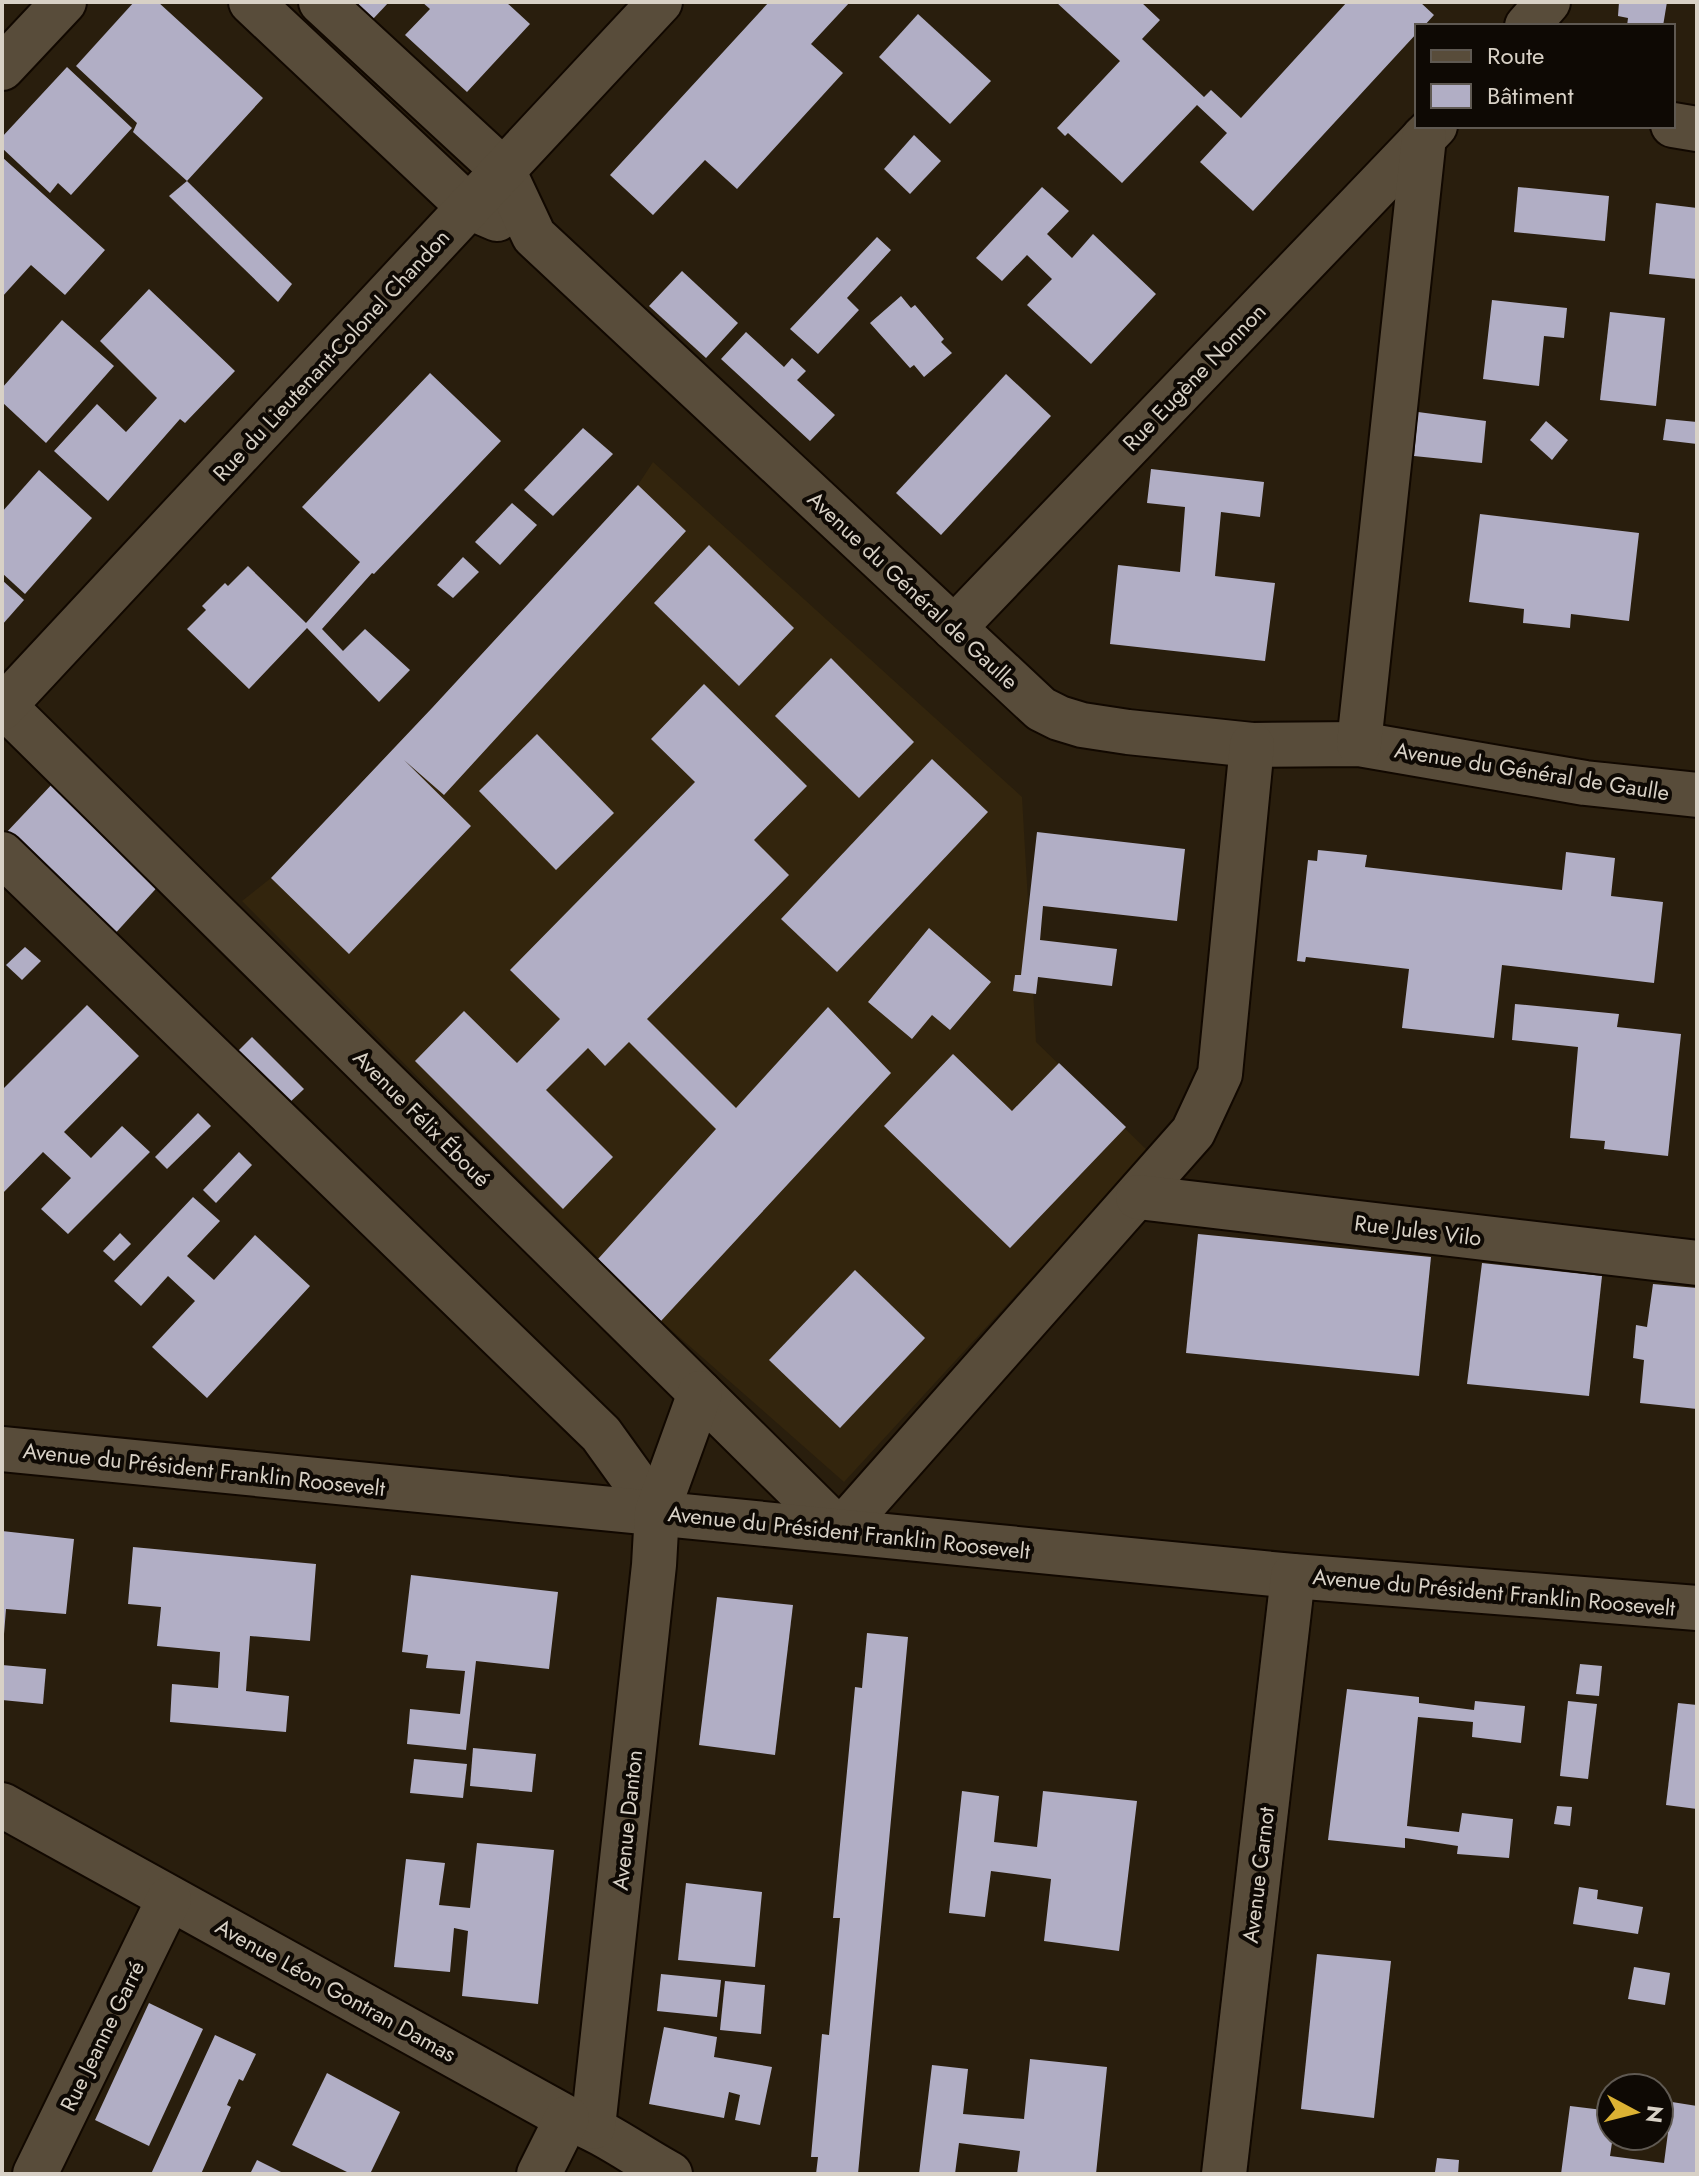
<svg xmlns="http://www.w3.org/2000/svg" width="1699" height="2176" font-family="Jost,sans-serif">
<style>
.built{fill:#33250d}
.building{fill:#b1aec5}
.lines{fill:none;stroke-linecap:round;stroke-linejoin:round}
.minor-casing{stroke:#110800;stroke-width:48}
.minor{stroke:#584c3a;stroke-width:44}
.labels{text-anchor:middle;stroke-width:8;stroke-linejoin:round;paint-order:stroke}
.street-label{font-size:22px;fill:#d8d1c6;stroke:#0e0904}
</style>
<rect width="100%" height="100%" fill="#291e0d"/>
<!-- built -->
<polygon class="built" points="653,462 1022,797 1036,1042 1148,1151 844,1482 661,1321 242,901 271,878 432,708 638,485"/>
<!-- building -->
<g class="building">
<polygon points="134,2 158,2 263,98 187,181 133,132 137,123 76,66"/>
<polygon points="355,2 389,2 373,19"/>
<polygon points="422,2 506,2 530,24 467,92 405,35 430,9"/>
<polygon points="769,2 850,2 811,44 843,73 737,189 705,160 653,215 610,175"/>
<polygon points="1056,2 1141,2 1160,20 1142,39 1204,97 1211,90 1241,118 1347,2 1420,2 1434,15 1424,26 1417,26 1417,33 1253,211 1200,162 1227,133 1197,105 1122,183 1068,133 1065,136 1057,128 1120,61"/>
<polygon points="1619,2 1667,2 1663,26 1627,26 1628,18 1618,16"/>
<polygon points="918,14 991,81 950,124 879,57"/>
<polygon points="67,67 132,128 71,195 58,183 50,193 2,148 2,137"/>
<polygon points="914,135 941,161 910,194 884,169"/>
<polygon points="2,157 105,250 65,295 31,265 2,297"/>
<polygon points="187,181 292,284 278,302 169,196"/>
<polygon points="1042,187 1069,211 1047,234 1072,258 1093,234 1156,294 1091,364 1027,305 1052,279 1027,255 1002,281 976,258"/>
<polygon points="1518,187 1609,196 1605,241 1514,232"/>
<polygon points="1656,203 1697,208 1697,279 1649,274"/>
<polygon points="877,237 891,250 847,298 859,310 818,354 790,329"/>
<polygon points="682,271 738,323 706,358 649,306"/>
<polygon points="149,289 235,371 185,423 180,419 108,501 54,451 97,404 126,432 157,398 100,341"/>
<polygon points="901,296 911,308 915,305 944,339 941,342 952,353 924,377 914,365 910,368 870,323"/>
<polygon points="1492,300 1567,308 1564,338 1544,336 1539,386 1483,379"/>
<polygon points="1610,312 1665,318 1656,406 1600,400"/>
<polygon points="62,320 114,366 46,443 2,402 2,388"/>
<polygon points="746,332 784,367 792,358 806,371 797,380 835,415 810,441 721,359"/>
<polygon points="430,373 501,441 374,574 372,573 322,629 343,651 365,629 410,670 379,702 307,628 249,689 187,629 206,610 202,606 225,583 228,586 248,566 306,623 360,562 302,507"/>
<polygon points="1006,374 1051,416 941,535 896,493"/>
<polygon points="1418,412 1486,421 1482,463 1414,456"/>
<polygon points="1666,419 1697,422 1697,444 1663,440"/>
<polygon points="1546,421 1568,440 1552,460 1530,440"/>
<polygon points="583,428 613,454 553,516 524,490"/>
<polygon points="1151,469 1264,482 1260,517 1221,512 1215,576 1275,583 1265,661 1110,644 1118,565 1180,572 1185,507 1147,503"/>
<polygon points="39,470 92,518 25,594 2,573 2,512"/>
<polygon points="638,485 686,531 444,795 404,760 471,826 349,954 271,878 432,708"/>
<polygon points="512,503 537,525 500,565 475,542"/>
<polygon points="1480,514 1639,533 1629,621 1571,614 1570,628 1523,623 1524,609 1469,602"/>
<polygon points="709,545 794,628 739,686 654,603"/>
<polygon points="463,557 479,572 453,598 437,585"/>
<polygon points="2,580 24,600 2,625"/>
<polygon points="831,658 914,742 859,798 775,716"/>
<polygon points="704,684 807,786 754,840 789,875 647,1019 736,1108 828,1007 891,1073 661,1321 598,1259 716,1129 629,1042 605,1066 588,1048 546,1090 613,1157 563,1209 415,1061 464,1011 517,1063 560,1019 510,970 695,782 651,739"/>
<polygon points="537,734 614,813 556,870 479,791"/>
<polygon points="932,759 988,812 837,972 781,919"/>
<polygon points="55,781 162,882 112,937 4,835"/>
<polygon points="1037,832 1185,849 1177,921 1043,906 1040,940 1117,949 1112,986 1038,977 1036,994 1013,991 1015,975 1021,975"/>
<polygon points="1318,850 1367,855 1365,867 1562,890 1566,852 1615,858 1611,896 1663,902 1654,983 1502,965 1494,1038 1402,1028 1409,969 1306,957 1305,962 1297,961 1308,860 1317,861"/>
<polygon points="929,928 991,982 950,1030 932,1015 912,1039 868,1002"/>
<polygon points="25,947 41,961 22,980 6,965"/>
<polygon points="1515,1004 1619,1014 1617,1027 1681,1034 1668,1156 1604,1149 1605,1141 1570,1138 1578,1047 1512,1040"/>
<polygon points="87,1005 139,1056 64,1132 91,1158 122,1126 150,1152 68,1234 41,1209 71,1178 43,1152 2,1194 2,1090"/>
<polygon points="252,1037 304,1089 288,1104 236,1053"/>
<polygon points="953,1054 1012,1111 1059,1063 1126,1127 1010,1248 884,1126"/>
<polygon points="198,1113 211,1126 167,1169 155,1157"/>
<polygon points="239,1152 252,1165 216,1203 203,1190"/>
<polygon points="193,1197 220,1221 187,1256 214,1280 255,1235 310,1286 207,1398 152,1347 195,1301 168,1276 141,1306 114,1281"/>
<polygon points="120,1233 131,1244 114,1261 103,1251"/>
<polygon points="1198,1234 1431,1257 1419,1376 1186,1353"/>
<polygon points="1482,1263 1602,1276 1589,1396 1467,1384"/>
<polygon points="855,1270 925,1338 840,1428 769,1360"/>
<polygon points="1653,1284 1697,1288 1697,1409 1640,1403 1644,1360 1633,1358 1636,1325 1647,1327"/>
<polygon points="2,1531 74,1539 66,1614 6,1609 4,1634 2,1634"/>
<polygon points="133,1547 316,1564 310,1641 250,1636 246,1691 289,1696 286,1732 170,1722 172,1684 218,1688 220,1652 157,1646 161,1607 128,1604"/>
<polygon points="411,1575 558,1592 549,1669 476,1661 466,1750 407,1744 410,1709 460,1714 465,1671 426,1668 428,1655 402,1652"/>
<polygon points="717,1597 793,1605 775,1755 699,1745"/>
<polygon points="867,1633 908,1637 858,2174 816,2174 818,2157 811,2157 822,2034 829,2035 840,1918 833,1918 855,1687 862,1688"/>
<polygon points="1580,1664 1602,1666 1599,1696 1576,1694"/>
<polygon points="2,1665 46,1669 43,1704 2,1700"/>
<polygon points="1347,1689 1419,1697 1419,1703 1474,1710 1475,1701 1525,1706 1521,1743 1472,1737 1473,1722 1418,1717 1407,1826 1459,1832 1462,1813 1513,1819 1509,1858 1457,1854 1458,1846 1405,1838 1405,1848 1328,1840"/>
<polygon points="1568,1701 1597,1704 1588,1779 1560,1776"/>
<polygon points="1678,1703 1697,1705 1697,1809 1666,1805"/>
<polygon points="473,1748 536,1754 532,1792 470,1786"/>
<polygon points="414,1759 467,1764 463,1798 410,1793"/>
<polygon points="962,1791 999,1796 994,1842 1037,1847 1043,1791 1137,1801 1119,1951 1044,1941 1051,1879 991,1871 985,1917 949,1913"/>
<polygon points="1557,1806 1572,1807 1570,1826 1554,1824"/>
<polygon points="477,1843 554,1850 538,2004 462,1996 468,1931 454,1928 450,1972 394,1967 406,1859 445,1863 439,1905 470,1908"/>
<polygon points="686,1883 762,1892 755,1967 678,1960"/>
<polygon points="1579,1887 1598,1890 1597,1899 1643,1907 1638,1934 1573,1924"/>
<polygon points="1317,1954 1391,1961 1374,2118 1301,2109"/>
<polygon points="1634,1967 1670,1973 1665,2005 1628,1999"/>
<polygon points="661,1974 721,1980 717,2017 657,2011"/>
<polygon points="725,1981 765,1985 761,2034 720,2030"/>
<polygon points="149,2003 203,2029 149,2146 95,2120"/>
<polygon points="664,2027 717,2037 714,2057 772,2067 760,2125 735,2120 740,2095 729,2092 724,2118 649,2104"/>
<polygon points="215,2035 256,2054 243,2081 239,2079 227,2105 231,2107 201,2174 151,2174"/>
<polygon points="1030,2059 1107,2067 1096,2174 1017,2174 1020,2151 959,2143 955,2174 919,2174 932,2065 968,2069 963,2114 1024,2119"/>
<polygon points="327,2073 400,2112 370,2174 351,2174 292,2145"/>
<polygon points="1672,2102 1697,2106 1697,2174 1561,2174 1570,2106 1611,2111 1611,2136 1613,2136 1610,2156 1664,2163"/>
<polygon points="1437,2158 1459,2160 1458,2174 1435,2172"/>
<polygon points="257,2160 285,2174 250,2174"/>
</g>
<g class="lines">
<defs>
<g id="minor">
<polyline points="251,2 469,207 497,219"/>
<polyline points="321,2 503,170 534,236 1041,709 1059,718 1082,725 1128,732 1252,745 1359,744 1585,783 1697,795"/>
<polyline points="1527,26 1548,2"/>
<polyline points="2,68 64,2"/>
<polyline points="1673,125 1697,129"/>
<polyline points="954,628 1435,126"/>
<polyline points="4,706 840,1531 1193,1132 1220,1074 1252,745"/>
<polyline points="2,708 660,2"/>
<polyline points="1359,744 1424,137"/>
<polyline points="2,854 601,1434 657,1512"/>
<polyline points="1138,1197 1697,1263"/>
<polyline points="2,1449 1293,1576 1697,1608"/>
<path d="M2 1805 567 2118C604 2131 635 2155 670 2174"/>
<polyline points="593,2127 654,1565 657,1512 700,1393"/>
<polyline points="35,2174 169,1899"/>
<polyline points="539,2174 567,2118"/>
<polyline points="1224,2174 1293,1576"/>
</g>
</defs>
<!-- minor casing -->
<use href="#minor" class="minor-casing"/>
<!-- minor -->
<use href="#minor" class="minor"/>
</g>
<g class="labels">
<!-- street labels -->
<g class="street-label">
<text transform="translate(331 355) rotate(-47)" y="8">Rue du Lieutenant-Colonel Chandon</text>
<text transform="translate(1194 377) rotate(-46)" y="8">Rue Eugène Nonnon</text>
<text transform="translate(913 590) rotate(43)" y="8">Avenue du Général de Gaulle</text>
<text transform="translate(1532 771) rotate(9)" y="8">Avenue du Général de Gaulle</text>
<text transform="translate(422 1118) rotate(45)" y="8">Avenue Félix Éboué</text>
<text transform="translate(1418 1230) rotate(7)" y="8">Rue Jules Vilo</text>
<text transform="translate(204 1469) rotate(6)" y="8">Avenue du Président Franklin Roosevelt</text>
<text transform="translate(849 1532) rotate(6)" y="8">Avenue du Président Franklin Roosevelt</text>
<text transform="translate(1494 1592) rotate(5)" y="8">Avenue du Président Franklin Roosevelt</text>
<text transform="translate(627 1820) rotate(-84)" y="8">Avenue Danton</text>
<text transform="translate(1258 1875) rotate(-83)" y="8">Avenue Carnot</text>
<text transform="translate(336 1990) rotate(29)" y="8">Avenue Léon Gontran Damas</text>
<text transform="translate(102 2036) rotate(-64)" y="8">Rue Jeanne Garré</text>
</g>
</g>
<!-- border -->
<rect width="1699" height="2176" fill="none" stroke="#d8d1c6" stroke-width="8"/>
<!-- legend -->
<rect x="1415" y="24" width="260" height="104" fill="#0e0904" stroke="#5f5952" stroke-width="2"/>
<rect x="1431" y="50" width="40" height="12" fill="#584c3a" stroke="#5f5952" stroke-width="2"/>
<text x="1487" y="64" font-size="24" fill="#d8d1c6">Route</text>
<rect x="1431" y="84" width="40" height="24" fill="#b1aec5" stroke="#5f5952" stroke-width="2"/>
<text x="1487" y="104" font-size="24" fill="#d8d1c6">Bâtiment</text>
<!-- north arrow -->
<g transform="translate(1635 2112) rotate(97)"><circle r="38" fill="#0e0904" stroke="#5f5952" stroke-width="2"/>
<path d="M0-6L14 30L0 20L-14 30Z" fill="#dcb233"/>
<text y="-12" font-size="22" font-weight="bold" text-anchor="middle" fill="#d8d1c6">N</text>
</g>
</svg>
